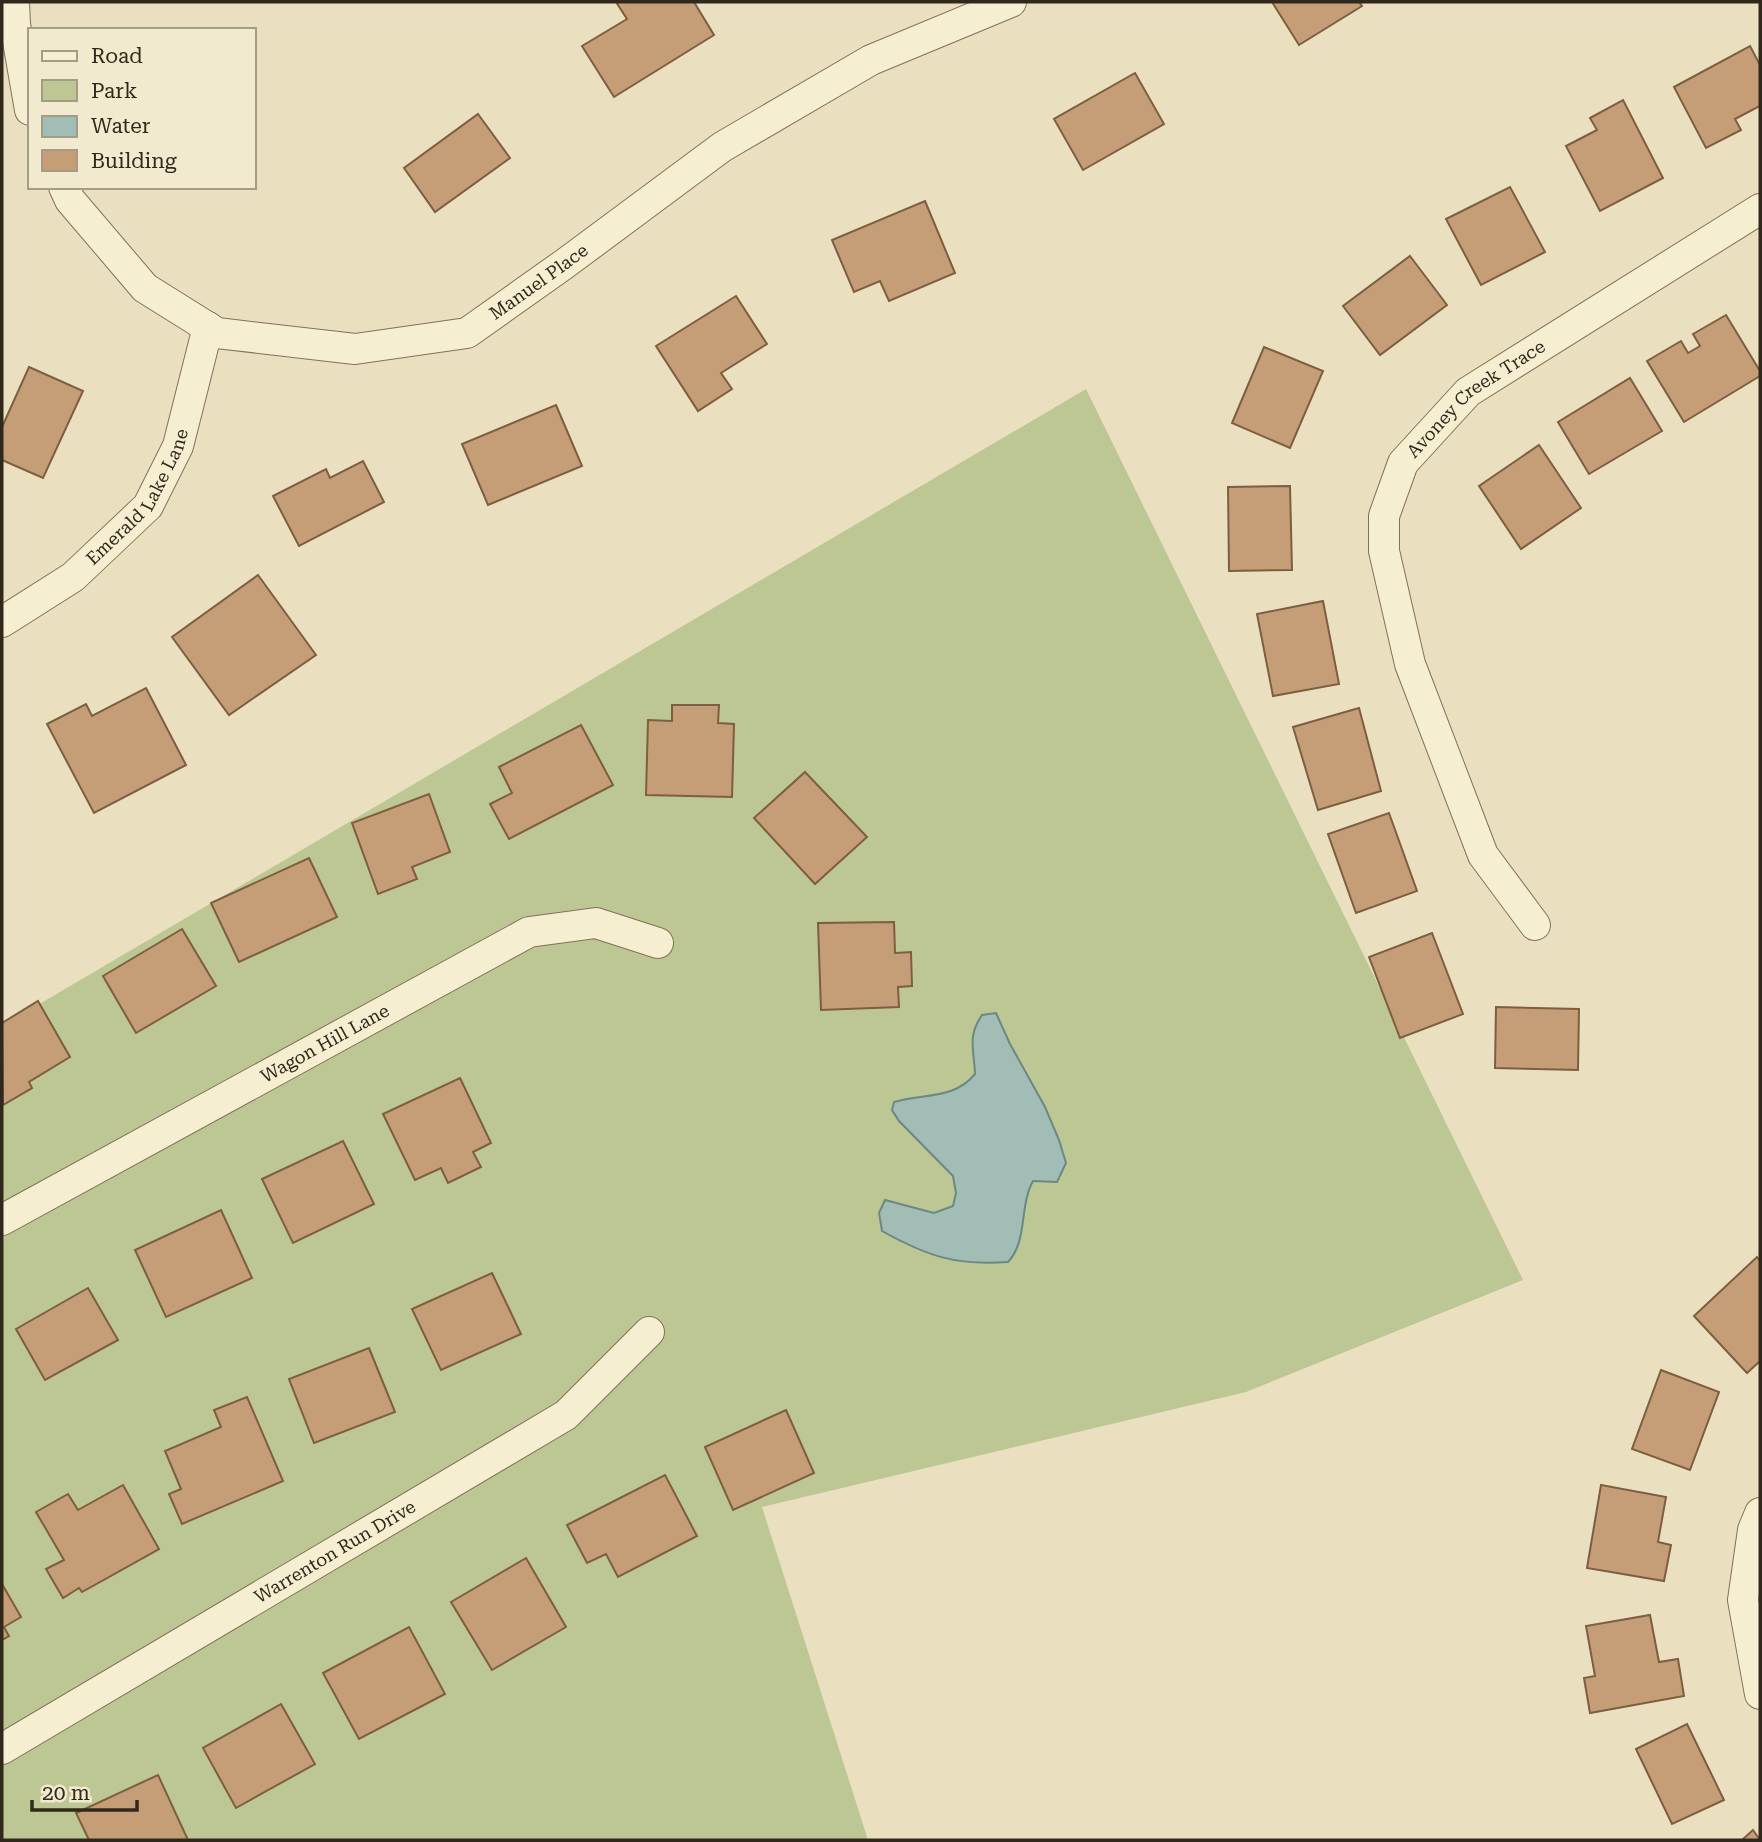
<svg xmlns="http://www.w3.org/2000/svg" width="1762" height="1842" font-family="'Roboto Serif',serif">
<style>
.green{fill:#bdc794}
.water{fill:#a2bcb6;stroke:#6a8983;stroke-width:2}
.building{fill:#c59e77;stroke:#7e5e40;stroke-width:2}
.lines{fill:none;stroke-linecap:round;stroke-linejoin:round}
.minor-casing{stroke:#817159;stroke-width:32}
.minor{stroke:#f6eed1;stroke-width:30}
.labels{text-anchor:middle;stroke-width:5;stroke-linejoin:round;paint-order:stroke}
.street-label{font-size:18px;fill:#31281c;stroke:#f2eace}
</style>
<rect width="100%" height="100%" fill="#eae0bf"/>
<!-- green -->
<polygon class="green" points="1086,389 1523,1280 1246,1392 762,1507 868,1840 2,1840 2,1026"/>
<!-- water -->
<path class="water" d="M996 1013 1010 1044 1045 1107 1059 1140 1066 1163 1057 1182 1033 1181C1019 1206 1028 1241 1008 1262 956 1266 927 1256 882 1231L879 1213 885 1200 934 1213 953 1206 956 1193 953 1176 899 1121 892 1110 894 1102C923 1093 954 1100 975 1074 974 1049 967 1037 982 1015Z"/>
<!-- building -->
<g class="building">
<polygon points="616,2 694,2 714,35 614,97 582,46 627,19"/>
<polygon points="1272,2 1359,2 1362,6 1299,45"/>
<polygon points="1750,46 1760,65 1760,106 1735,119 1741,130 1706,148 1674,87"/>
<polygon points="1135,73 1164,124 1083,170 1054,119"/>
<polygon points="1623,100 1663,178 1600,211 1566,146 1597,130 1590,118"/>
<polygon points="478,114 510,158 435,212 404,168"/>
<polygon points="1510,187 1545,252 1481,285 1446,219"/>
<polygon points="925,201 955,273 889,301 880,281 854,292 832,240"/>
<polygon points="1410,256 1447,305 1380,355 1343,306"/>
<polygon points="736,296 767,344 721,373 732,389 698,411 656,346"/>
<polygon points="1726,315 1760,371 1760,376 1684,422 1647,361 1681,341 1688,353 1700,346 1693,334"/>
<polygon points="1264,347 1323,371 1290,448 1232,423"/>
<polygon points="29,367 83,391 43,478 2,460 2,427"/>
<polygon points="1630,378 1662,431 1589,474 1558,422"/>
<polygon points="556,405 582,466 488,505 462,444"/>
<polygon points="1539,445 1581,508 1521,549 1479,486"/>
<polygon points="363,461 384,502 299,546 273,496 326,469 330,478"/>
<polygon points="1290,486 1292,570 1229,571 1228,487"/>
<polygon points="258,575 316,655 229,715 172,637"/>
<polygon points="1323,601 1339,684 1273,696 1257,614"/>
<polygon points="146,688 186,765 94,813 47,724 86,704 92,716"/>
<polygon points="672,705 719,705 718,723 734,724 732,797 646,795 648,720 672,721"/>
<polygon points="1359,708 1381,791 1318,810 1293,727"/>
<polygon points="581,725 613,785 509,839 490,804 512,793 499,767"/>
<polygon points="805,772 867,837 815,884 754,818"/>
<polygon points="429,794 450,852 412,867 417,879 378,894 352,823"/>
<polygon points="1389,813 1417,891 1356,913 1328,834"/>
<polygon points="309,858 337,917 239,962 211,903"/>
<polygon points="894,922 895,953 911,952 912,986 898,987 899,1007 821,1010 818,923"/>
<polygon points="182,929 216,986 136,1033 103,976"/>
<polygon points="1432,933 1463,1014 1400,1038 1369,957"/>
<polygon points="38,1001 70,1057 29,1082 32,1088 3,1105 2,1023"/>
<polygon points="1496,1007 1579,1009 1578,1070 1495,1068"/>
<polygon points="460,1078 491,1143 473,1152 481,1167 448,1183 441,1168 415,1180 383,1114"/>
<polygon points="343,1141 374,1204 293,1243 262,1179"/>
<polygon points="221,1210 252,1278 166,1317 135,1250"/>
<polygon points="1757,1257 1760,1261 1760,1361 1747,1373 1694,1316"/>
<polygon points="492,1273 521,1334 441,1370 412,1309"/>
<polygon points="88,1288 118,1340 45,1380 16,1329"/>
<polygon points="369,1348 395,1412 314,1443 289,1379"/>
<polygon points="1661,1370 1719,1392 1690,1470 1632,1449"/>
<polygon points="247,1397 283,1481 182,1524 169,1494 181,1489 165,1451 221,1427 214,1410"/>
<polygon points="786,1410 814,1473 733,1510 705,1447"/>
<polygon points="665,1475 697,1536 618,1577 606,1554 587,1563 567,1525"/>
<polygon points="123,1485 159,1549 82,1592 79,1588 63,1598 46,1569 64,1560 36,1512 68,1494 78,1510"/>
<polygon points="1601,1485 1666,1497 1658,1542 1671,1545 1664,1581 1587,1568"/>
<polygon points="526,1558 566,1627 492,1670 451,1602"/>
<polygon points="2,1584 21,1617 4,1627 9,1636 2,1640"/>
<polygon points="1650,1615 1659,1662 1678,1659 1684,1696 1590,1713 1584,1678 1595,1676 1586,1626"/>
<polygon points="409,1627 445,1694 359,1739 323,1673"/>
<polygon points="281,1704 315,1764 236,1808 203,1748"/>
<polygon points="1687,1724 1724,1800 1672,1824 1636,1749"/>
<polygon points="158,1775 188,1840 89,1840 76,1813"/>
<polygon points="1753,1830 1760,1840 1742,1840"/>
</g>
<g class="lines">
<defs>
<g id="minor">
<polyline points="14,2 15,24 30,110"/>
<path id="s1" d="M64 187 70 200 145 288 217 333 355 349 467 333 563 265 722 147 871 60 1011 2"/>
<path id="s2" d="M2 622 73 577 148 506 178 446 208 327"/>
<path id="s3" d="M1535 925 1483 855 1410 664 1384 551V516L1403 463 1468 392 1760 209"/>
<path id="s4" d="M2 1220 529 932 596 923 658 943"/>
<polyline points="1760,1513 1753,1530 1743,1600 1760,1694"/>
<path id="s5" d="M2 1749 566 1415 649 1332"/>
</g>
</defs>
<!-- minor casing -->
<use href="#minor" class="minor-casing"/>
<!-- minor -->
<use href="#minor" class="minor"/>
</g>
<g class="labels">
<!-- street labels -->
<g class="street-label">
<text dy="6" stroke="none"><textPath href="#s1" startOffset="555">Manuel Place</textPath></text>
<text dy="6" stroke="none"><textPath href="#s3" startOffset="597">Avoney Creek Trace</textPath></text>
<text dy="6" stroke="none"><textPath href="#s2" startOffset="189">Emerald Lake Lane</textPath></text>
<text dy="6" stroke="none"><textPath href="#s4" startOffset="368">Wagon Hill Lane</textPath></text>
<text dy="6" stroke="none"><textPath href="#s5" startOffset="387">Warrenton Run Drive</textPath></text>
</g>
</g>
<!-- border -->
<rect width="1762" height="1842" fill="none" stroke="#31281c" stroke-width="7"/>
<!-- legend -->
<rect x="28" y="28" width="228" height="161" fill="#f2eace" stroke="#a59c87" stroke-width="2"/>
<rect x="42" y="51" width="35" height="10" fill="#f6eed1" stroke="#a59c87" stroke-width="2"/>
<text x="91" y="63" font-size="21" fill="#31281c">Road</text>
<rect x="42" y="80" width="35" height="21" fill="#bdc794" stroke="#a59c87" stroke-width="2"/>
<text x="91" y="98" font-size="21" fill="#31281c">Park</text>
<rect x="42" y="116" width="35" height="21" fill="#a2bcb6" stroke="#a59c87" stroke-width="2"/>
<text x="91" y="133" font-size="21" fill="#31281c">Water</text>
<rect x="42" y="150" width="35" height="21" fill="#c59e77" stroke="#a59c87" stroke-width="2"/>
<text x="91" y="168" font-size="21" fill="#31281c">Building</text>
<!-- scale -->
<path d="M32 1800v10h105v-10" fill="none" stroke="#31281c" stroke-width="3.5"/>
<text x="42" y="1800" font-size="21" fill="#31281c" stroke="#f2eace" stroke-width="5" paint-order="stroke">20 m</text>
</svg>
